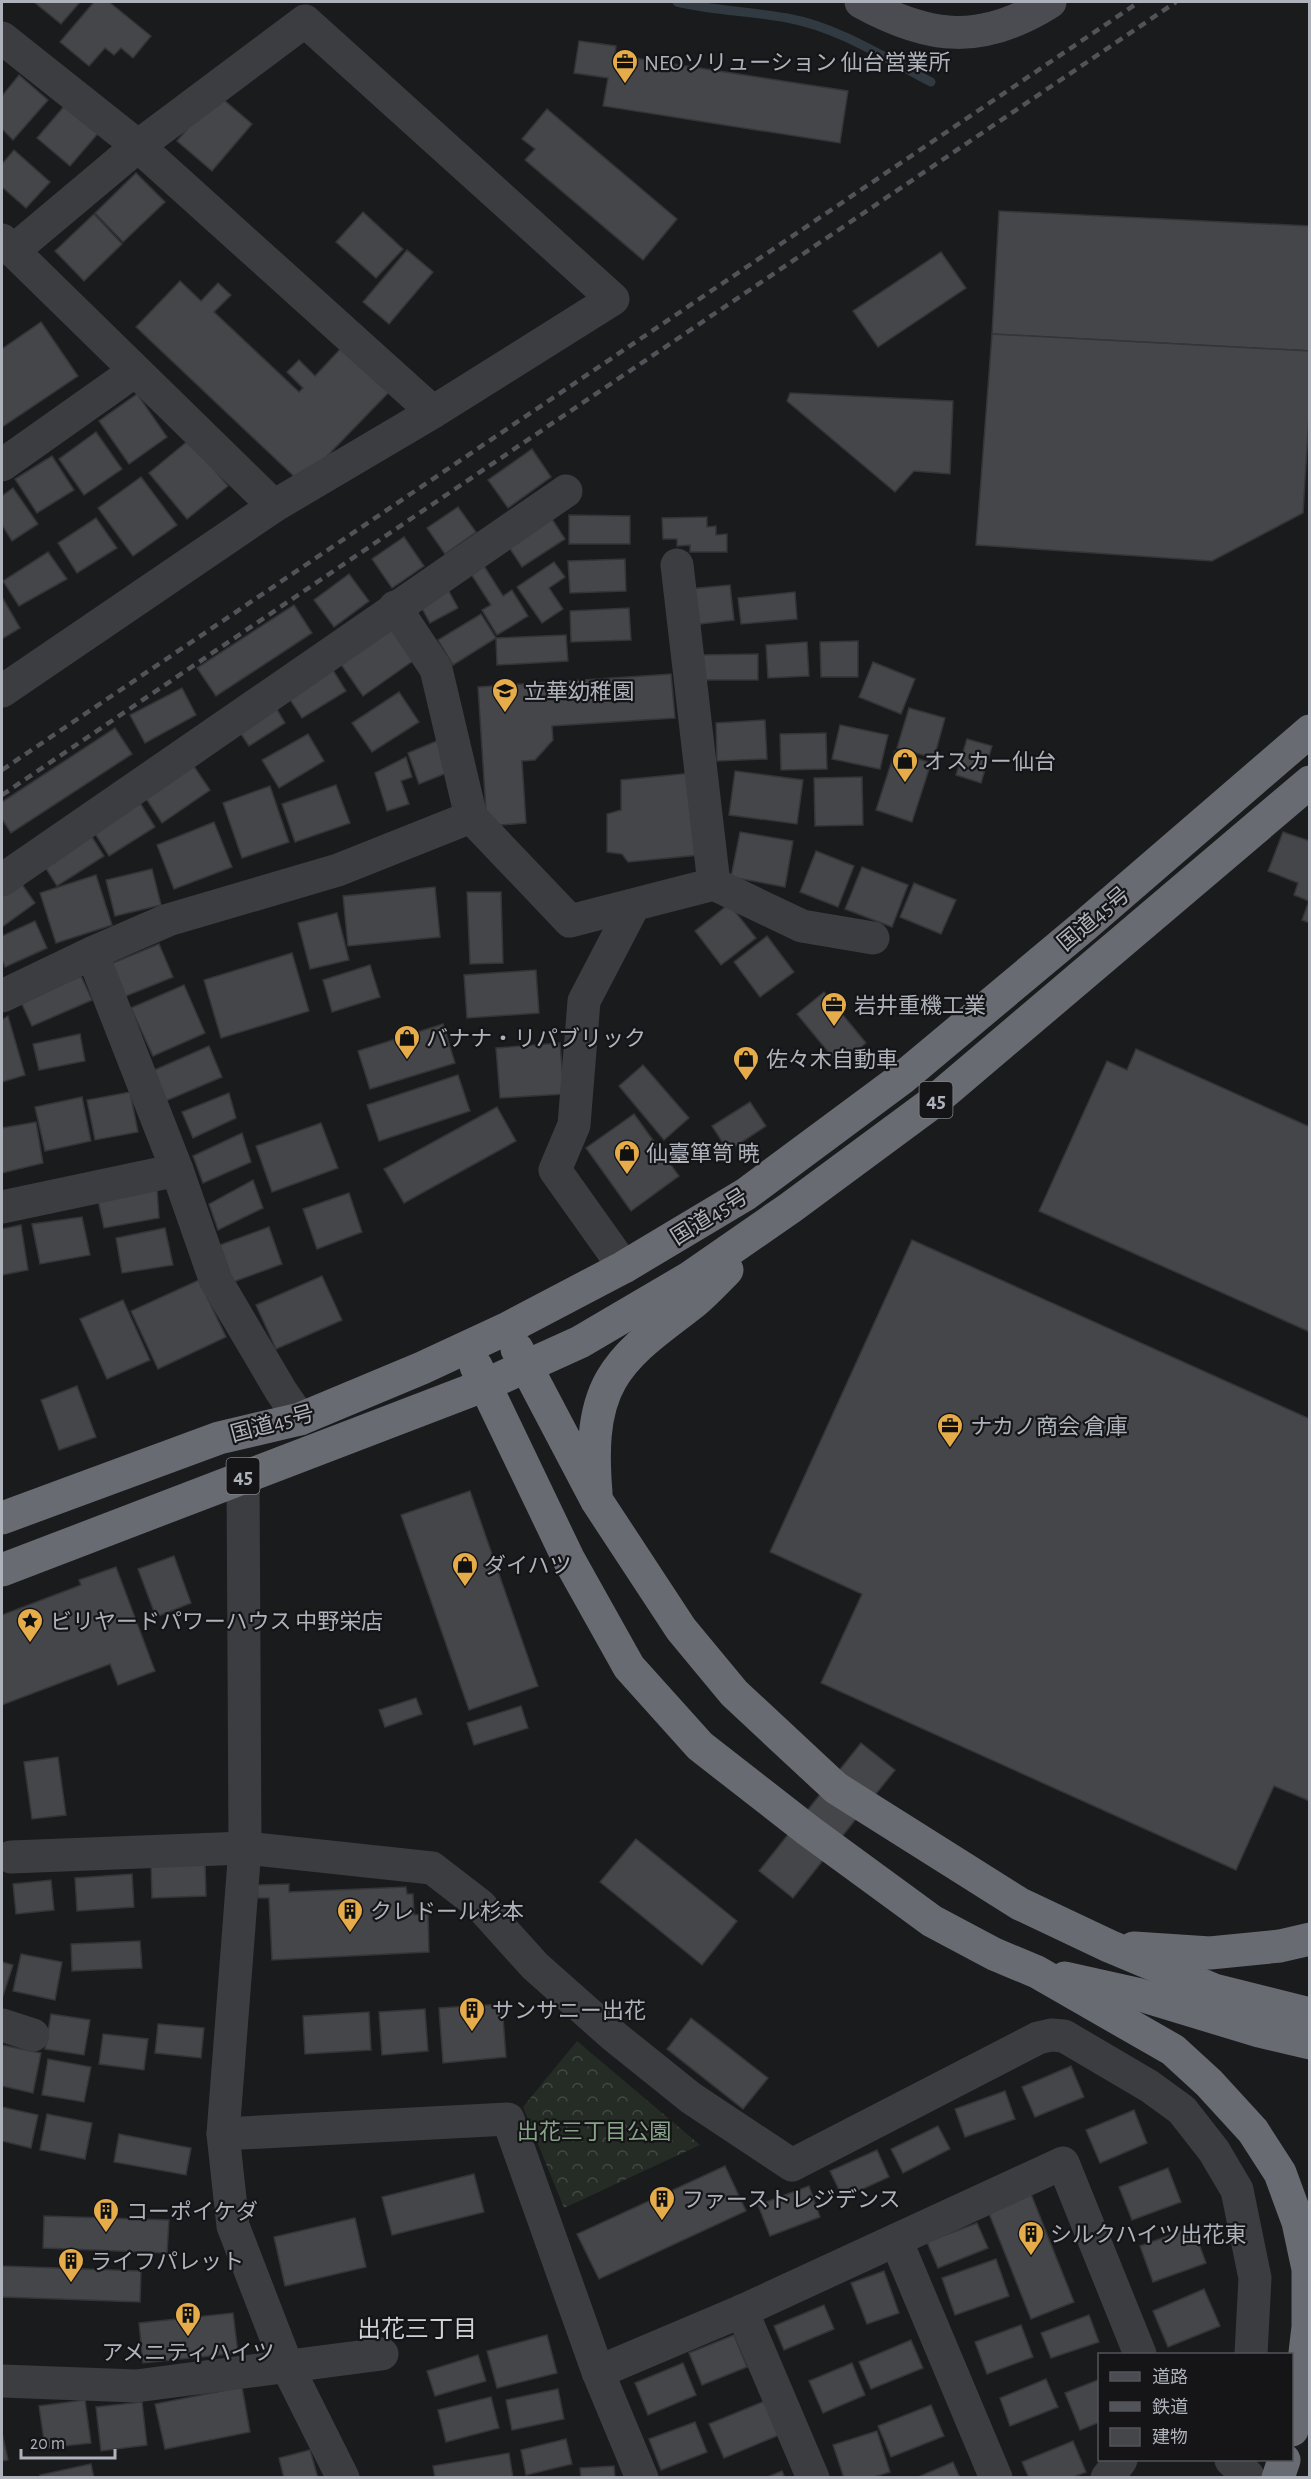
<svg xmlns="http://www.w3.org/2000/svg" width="1311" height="2479" font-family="'Alegreya Sans','Noto Sans JP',sans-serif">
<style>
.forest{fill:url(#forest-crowns)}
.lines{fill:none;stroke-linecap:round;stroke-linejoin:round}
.stream{stroke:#313a40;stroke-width:9}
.building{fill:#454649;stroke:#353538;stroke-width:1.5}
.street{stroke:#3c3d41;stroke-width:33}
.secondary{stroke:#4a4c51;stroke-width:33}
.highway{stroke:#686b72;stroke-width:33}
.rail{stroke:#515358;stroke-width:4.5;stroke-dasharray:8 6;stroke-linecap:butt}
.labels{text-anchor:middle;stroke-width:4.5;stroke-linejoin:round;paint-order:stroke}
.shield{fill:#151518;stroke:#80838a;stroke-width:1.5}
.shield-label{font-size:21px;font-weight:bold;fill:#aeb2bb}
.poi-label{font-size:22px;fill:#aeb2bb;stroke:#151518;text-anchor:start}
.street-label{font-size:22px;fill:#aeb2bb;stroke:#151518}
.park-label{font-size:22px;fill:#87a488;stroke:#151518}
.neighbourhood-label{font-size:24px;fill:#cfd1d7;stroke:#151518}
</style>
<defs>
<pattern id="forest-crowns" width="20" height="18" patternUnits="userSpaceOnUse" patternTransform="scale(1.5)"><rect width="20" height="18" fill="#252c25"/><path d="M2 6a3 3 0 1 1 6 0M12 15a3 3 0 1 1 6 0" fill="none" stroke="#424843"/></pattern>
</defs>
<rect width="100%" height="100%" fill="#1a1b1d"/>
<!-- forest -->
<polygon class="forest" points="577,2041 700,2145 564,2208 523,2107"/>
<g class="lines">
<!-- stream -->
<path class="stream" d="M677 2C715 11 750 11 787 18 838 27 885 58 931 82"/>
</g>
<!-- building -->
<g class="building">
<polygon points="34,2 80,2 61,24"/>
<polygon points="94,2 109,2 151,36 133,58 121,48 114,55 105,48 89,66 60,42"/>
<polygon points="579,41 616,46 615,55 848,91 840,143 603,106 608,78 574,73"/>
<polygon points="19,75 48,100 13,140 2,129 2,96"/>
<polygon points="217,94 252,124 212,171 177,141"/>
<polygon points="67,103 100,131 70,166 37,138"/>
<polygon points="547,109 677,219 643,260 525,160 535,149 522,139"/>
<polygon points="14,150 50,182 26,208 2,187 2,164"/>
<polygon points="136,173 165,202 123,242 95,213"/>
<polygon points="999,211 1310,226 1310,351 992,334"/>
<polygon points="363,212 403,249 376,278 336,242"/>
<polygon points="94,214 122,244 84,281 55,251"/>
<polygon points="407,250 433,272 389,324 363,302"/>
<polygon points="941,252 966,288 878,347 853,311"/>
<polygon points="180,281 201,301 218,283 231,295 214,312 299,392 303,388 287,372 299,360 315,376 345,344 392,389 301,483 136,327"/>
<polygon points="41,322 78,376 2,427 2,349"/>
<polygon points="992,334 1310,351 1310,399 1303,513 1212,561 976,545"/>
<polygon points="790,393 953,401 950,474 914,471 895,492 787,401"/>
<polygon points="137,394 167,437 129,464 99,421"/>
<polygon points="96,432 122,469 84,495 59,459"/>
<polygon points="189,440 228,486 187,519 149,473"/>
<polygon points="532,449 551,477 508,508 488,480"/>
<polygon points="52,456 74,490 37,513 15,479"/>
<polygon points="141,477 177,525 133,556 98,508"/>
<polygon points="13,488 38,524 12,541 2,525 2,496"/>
<polygon points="458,507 476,532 445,554 427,528"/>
<polygon points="569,515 630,516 630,544 569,544"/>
<polygon points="550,516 565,539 522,567 507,544"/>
<polygon points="707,517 707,527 716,526 716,535 727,534 727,552 690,552 690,545 677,546 677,539 663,539 662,518"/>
<polygon points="96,518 117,548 77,573 58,543"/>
<polygon points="404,537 424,566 392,588 372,559"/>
<polygon points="48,552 67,579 19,606 3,581"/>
<polygon points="625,559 626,591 570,593 568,561"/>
<polygon points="554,562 565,577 549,588 563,609 542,623 517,587"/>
<polygon points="484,566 503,596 512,590 528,616 497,635 482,610 491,605 471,574"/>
<polygon points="349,574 369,601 334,627 314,600"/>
<polygon points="730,585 734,620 692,625 688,589"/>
<polygon points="446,586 458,608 430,623 418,601"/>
<polygon points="795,592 797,619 741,624 738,598"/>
<polygon points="2,597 20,628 2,639"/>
<polygon points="294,605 312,633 216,696 197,668"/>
<polygon points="629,608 631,640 571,642 570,611"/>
<polygon points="481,614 496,638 453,665 438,640"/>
<polygon points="392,622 417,658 363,696 338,660"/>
<polygon points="566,635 568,661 497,665 496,638"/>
<polygon points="858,641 858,677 821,677 820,642"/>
<polygon points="807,642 809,676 768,678 766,645"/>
<polygon points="758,654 758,680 698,680 698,655"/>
<polygon points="873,662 915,679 901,714 859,697"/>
<polygon points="331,667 346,691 302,718 287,695"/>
<polygon points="671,674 675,718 552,726 553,740 535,760 522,761 526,823 487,826 478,687"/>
<polygon points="182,688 196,715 145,743 130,715"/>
<polygon points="399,692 419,722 372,752 352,723"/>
<polygon points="272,701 285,723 249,746 235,725"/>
<polygon points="909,708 945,718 934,758 897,748"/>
<polygon points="765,720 767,759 717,761 716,723"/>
<polygon points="840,725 888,735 880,769 832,759"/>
<polygon points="115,728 132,754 11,833 2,819 2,802"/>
<polygon points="826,733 827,769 781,770 780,734"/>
<polygon points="308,734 324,761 279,788 262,760"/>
<polygon points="967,739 992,746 981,783 956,775"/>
<polygon points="439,740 449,772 419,784 408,753"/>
<polygon points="895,751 931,763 912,822 876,810"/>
<polygon points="406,757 412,777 401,781 409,804 387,811 375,773"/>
<polygon points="193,765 210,790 162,823 145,797"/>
<polygon points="735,771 803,780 797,824 729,815"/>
<polygon points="692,773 700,855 628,862 622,854 607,852 607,814 621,810 621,780"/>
<polygon points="862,777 863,825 815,826 814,778"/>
<polygon points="336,785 350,823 295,842 282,804"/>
<polygon points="270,786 289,842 242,858 223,803"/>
<polygon points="140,803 155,827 109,856 94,832"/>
<polygon points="214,822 232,867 174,889 157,845"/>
<polygon points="87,829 104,856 57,886 40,859"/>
<polygon points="740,832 793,841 785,887 731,877"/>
<polygon points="1283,832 1310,841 1310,923 1302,920 1309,901 1294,895 1298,883 1268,871"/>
<polygon points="816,851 854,866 838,907 800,892"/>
<polygon points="862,867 908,885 892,927 845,909"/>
<polygon points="152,869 161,905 115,916 106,880"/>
<polygon points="96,875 112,925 56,943 40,893"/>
<polygon points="19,880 35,903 2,927 2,893"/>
<polygon points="914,883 956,900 941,934 900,917"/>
<polygon points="435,887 440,937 348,946 343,896"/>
<polygon points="467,892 501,892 503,963 470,964"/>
<polygon points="729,904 756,938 721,965 695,931"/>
<polygon points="337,913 349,960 310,969 298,923"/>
<polygon points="35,921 47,948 5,967 2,959 2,936"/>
<polygon points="767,936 794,972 760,997 734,962"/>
<polygon points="159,944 173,977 121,998 108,965"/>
<polygon points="292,953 309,1011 221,1038 204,980"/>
<polygon points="370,965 380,997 332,1012 323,980"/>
<polygon points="536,970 539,1013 467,1018 464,975"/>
<polygon points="81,976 92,1000 32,1026 21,1002"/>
<polygon points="184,985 205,1033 153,1056 131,1008"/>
<polygon points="824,992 866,1043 839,1065 797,1014"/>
<polygon points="8,1016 25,1075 2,1082 2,1020"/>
<polygon points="443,1024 455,1063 370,1089 358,1051"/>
<polygon points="80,1034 85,1061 39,1070 33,1044"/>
<polygon points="560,1043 564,1094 500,1098 496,1048"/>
<polygon points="209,1046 222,1077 163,1102 150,1072"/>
<polygon points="1136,1049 1310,1127 1310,1332 1039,1211 1107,1061 1127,1070"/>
<polygon points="643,1065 689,1118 664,1140 619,1086"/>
<polygon points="458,1075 470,1111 379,1141 367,1105"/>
<polygon points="130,1092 138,1132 95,1140 87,1100"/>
<polygon points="229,1093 236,1118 193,1138 182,1112"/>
<polygon points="82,1097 91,1141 45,1151 35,1107"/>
<polygon points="750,1102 766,1126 728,1151 712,1126"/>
<polygon points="497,1107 516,1141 404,1203 384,1169"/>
<polygon points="634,1114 679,1176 631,1211 586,1148"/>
<polygon points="36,1122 43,1163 2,1173 2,1179 2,1128"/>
<polygon points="321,1123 338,1168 272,1192 256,1146"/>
<polygon points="242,1133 251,1162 203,1183 193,1156"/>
<polygon points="253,1180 263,1208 218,1230 209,1204"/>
<polygon points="157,1188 159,1218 104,1228 98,1200"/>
<polygon points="349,1193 362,1232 317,1249 303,1209"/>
<polygon points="82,1217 90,1255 40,1264 32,1224"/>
<polygon points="21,1225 28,1270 2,1275 2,1229"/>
<polygon points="269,1227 282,1264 233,1282 220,1245"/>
<polygon points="165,1228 173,1265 122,1273 116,1238"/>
<polygon points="912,1240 1310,1419 1310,1801 1274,1786 1236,1870 821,1683 862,1594 770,1552"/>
<polygon points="322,1276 342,1320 276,1349 256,1305"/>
<polygon points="199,1280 226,1337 158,1369 131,1311"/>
<polygon points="123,1300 150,1360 107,1379 80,1319"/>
<polygon points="77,1386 96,1437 59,1450 41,1400"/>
<polygon points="470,1491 538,1686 469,1710 401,1515"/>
<polygon points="174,1556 191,1603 156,1617 138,1569"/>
<polygon points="116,1567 155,1671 118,1685 110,1664 2,1705 2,1615 81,1585 79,1580"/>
<polygon points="416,1698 422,1714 385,1727 379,1710"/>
<polygon points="521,1706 528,1728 474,1745 467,1723"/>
<polygon points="861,1743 895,1770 793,1898 759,1871"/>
<polygon points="58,1757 66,1815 32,1819 24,1762"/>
<polygon points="636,1839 737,1921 702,1965 600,1882"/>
<polygon points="205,1862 206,1896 152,1898 151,1865"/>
<polygon points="132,1874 134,1907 77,1911 75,1878"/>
<polygon points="51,1880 54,1910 16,1914 13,1884"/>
<polygon points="289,1884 289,1892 406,1887 407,1894 413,1894 414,1915 428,1914 429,1952 272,1960 269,1898 258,1898 257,1885"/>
<polygon points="140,1941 142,1968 72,1971 71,1944"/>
<polygon points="21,1954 62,1962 55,2000 13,1991"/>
<polygon points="2,1962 13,1965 2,1999"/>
<polygon points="502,2004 506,2057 443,2063 439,2008"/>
<polygon points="425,2009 428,2051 382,2055 379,2012"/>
<polygon points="369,2012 371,2050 305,2054 303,2016"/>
<polygon points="51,2014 90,2020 84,2055 45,2049"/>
<polygon points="691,2018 768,2078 743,2109 667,2049"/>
<polygon points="158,2024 204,2028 201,2058 155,2053"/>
<polygon points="103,2034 148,2039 144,2070 99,2064"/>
<polygon points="2,2045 41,2053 33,2093 2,2086"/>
<polygon points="48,2059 91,2067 84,2102 42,2095"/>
<polygon points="1071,2066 1084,2097 1035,2117 1022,2087"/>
<polygon points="1005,2091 1015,2119 965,2137 955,2109"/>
<polygon points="2,2107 38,2115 31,2148 2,2141"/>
<polygon points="1134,2110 1147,2143 1100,2163 1086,2130"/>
<polygon points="47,2114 92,2123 85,2159 40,2150"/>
<polygon points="938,2126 950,2149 903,2173 891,2149"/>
<polygon points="119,2134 191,2148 186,2175 114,2162"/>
<polygon points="877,2150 889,2177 843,2198 830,2171"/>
<polygon points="725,2166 746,2211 599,2279 577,2234"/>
<polygon points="1168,2168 1181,2202 1132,2220 1119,2187"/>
<polygon points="474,2174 484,2212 392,2235 382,2197"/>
<polygon points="809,2186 820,2217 770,2236 758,2205"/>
<polygon points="1031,2194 1074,2302 1031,2319 988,2211"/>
<polygon points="44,2216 169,2220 167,2253 43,2248"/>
<polygon points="355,2218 366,2267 285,2286 274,2237"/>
<polygon points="977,2223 988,2248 938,2268 927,2242"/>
<polygon points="1193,2227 1206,2263 1153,2282 1140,2246"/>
<polygon points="996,2259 1009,2296 955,2315 942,2278"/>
<polygon points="2,2266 141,2271 140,2302 2,2297"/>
<polygon points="884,2271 899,2313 867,2324 851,2283"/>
<polygon points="1204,2289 1220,2326 1168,2347 1153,2311"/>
<polygon points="824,2305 834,2329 784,2350 774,2326"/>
<polygon points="233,2313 238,2353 143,2363 139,2323"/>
<polygon points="1089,2315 1099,2342 1051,2358 1041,2333"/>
<polygon points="1021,2325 1033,2357 987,2374 975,2342"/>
<polygon points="547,2335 557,2373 497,2388 487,2351"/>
<polygon points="734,2335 747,2367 702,2385 689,2353"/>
<polygon points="911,2340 923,2368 871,2389 859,2362"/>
<polygon points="478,2355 486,2381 435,2396 427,2371"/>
<polygon points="683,2363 696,2395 648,2415 635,2383"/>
<polygon points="852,2363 865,2395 823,2413 809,2381"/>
<polygon points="1046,2379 1058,2407 1010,2426 1000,2398"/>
<polygon points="1100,2379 1100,2422 1080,2430 1065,2393"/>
<polygon points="242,2387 250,2432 165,2449 155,2404"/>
<polygon points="558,2389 564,2419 512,2430 506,2400"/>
<polygon points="491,2397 499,2428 446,2442 438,2410"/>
<polygon points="85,2400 91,2443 45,2448 39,2406"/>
<polygon points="765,2401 779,2435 724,2458 709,2424"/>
<polygon points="142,2402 147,2445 101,2451 96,2407"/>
<polygon points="931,2405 944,2436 891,2457 878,2426"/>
<polygon points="695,2422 707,2452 661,2470 649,2439"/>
<polygon points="877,2431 890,2472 871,2478 844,2478 833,2445"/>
<polygon points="2,2433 8,2460 2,2461"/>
<polygon points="566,2439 572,2464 526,2475 521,2450"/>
<polygon points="1073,2441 1086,2472 1071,2478 1029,2478 1022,2462"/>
<polygon points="310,2450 318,2478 284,2478 279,2458"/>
<polygon points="509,2453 513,2478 435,2478 433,2466"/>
<polygon points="953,2462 960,2478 916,2478"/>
<polygon points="91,2464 94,2478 41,2478 40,2475"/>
<polygon points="614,2466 615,2478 581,2478 580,2468"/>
<polygon points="782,2471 785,2478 765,2478"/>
</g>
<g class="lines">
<!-- street -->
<g class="street">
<polyline points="2,38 138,146 433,412"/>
<polyline points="2,240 274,506"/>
<polyline points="2,465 135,371"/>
<polyline points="395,607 436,669 471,817 570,921 714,884 677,565"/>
<polyline points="2,691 274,506 433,412 613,299 305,21 138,146 13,251"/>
<polyline points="2,880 566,491"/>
<polyline points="714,884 802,926 873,938"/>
<polyline points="92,953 177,1170 215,1279 281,1391 300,1419"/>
<polyline points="2,996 92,953 168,920 338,870 471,817"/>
<polyline points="2,1207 177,1170"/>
<polyline points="624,1267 555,1170 574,1125 584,1001 634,905"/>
<polyline points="243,1476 245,1848 223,2134 233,2226 287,2366 343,2478"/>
<polyline points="11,1857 245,1848 432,1868 480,1905 535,1966 615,2037 691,2098 792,2165 1038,2038 1051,2035 1064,2036 1149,2086 1182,2110 1214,2151 1237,2190 1255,2278 1251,2354"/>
<polyline points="2,2025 33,2035"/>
<polyline points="223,2134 508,2119 598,2372 642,2478"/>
<polyline points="896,2240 996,2478"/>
<polyline points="742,2311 813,2478"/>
<polyline points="598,2372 742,2311 1063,2163 1140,2354"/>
<polyline points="2,2381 136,2386 382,2354"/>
<polyline points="1231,2460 1248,2476"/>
<polyline points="1107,2478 1121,2460"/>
</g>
<!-- secondary -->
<path class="secondary" d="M861 2C930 40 982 45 1050 2"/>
<!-- highway -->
<g class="highway">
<polyline points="517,1349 597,1501 681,1629 734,1693 836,1788 1020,1904 1109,1946 1214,1990 1310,2014"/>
<polyline points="476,1366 568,1558 629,1667 700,1746 809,1831 932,1921 994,1954 1037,1972 1173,2050 1209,2083 1253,2131 1280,2173 1298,2222 1308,2269 1308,2327 1301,2387 1292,2430"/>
<path d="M596 1493C593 1456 592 1413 611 1380 630 1347 664 1326 694 1302 705 1293 716 1281 727 1270"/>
<polyline points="2,1518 219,1438 300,1419 422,1368 506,1329 624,1267 746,1194 901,1079 1084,926 1310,731"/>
<polyline points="2,1570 485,1385 580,1342 689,1278 790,1208 932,1103 1310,782"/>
<polyline points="1134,1948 1210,1953 1280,1946 1310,1939"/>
<polyline points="1065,1978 1137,1994 1259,2031 1310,2043"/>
<polyline points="1278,2478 1284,2460"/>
</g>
<!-- rail -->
<g class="rail">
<polyline points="2,770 1139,2"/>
<polyline points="2,795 1176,2"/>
</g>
</g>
<!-- icons -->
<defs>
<symbol id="office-pin" viewBox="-11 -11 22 30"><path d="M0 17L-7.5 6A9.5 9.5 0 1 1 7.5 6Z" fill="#e6ac49" stroke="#151518"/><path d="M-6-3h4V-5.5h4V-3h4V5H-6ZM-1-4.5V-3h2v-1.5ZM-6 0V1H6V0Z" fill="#111"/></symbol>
<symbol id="school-pin" viewBox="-11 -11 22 30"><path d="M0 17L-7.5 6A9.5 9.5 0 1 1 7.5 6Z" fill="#e6ac49" stroke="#151518"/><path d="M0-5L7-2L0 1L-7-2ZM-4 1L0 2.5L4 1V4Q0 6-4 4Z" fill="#111"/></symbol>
<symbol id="shop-pin" viewBox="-11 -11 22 30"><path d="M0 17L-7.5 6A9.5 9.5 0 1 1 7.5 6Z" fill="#e6ac49" stroke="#151518"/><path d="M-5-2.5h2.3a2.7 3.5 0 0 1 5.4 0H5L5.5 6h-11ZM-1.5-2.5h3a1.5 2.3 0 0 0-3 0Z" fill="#111"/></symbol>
<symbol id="sight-pin" viewBox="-11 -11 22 30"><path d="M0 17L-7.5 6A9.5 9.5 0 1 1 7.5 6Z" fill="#e6ac49" stroke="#151518"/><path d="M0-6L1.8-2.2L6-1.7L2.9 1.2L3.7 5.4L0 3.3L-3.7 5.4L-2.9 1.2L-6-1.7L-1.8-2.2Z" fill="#111"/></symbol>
<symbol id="building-pin" viewBox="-11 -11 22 30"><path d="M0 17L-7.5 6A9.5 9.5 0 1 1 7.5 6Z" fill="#e6ac49" stroke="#151518"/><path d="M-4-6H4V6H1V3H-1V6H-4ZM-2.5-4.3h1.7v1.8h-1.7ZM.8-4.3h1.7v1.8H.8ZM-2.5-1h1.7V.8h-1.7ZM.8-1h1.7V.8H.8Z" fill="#111"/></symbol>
</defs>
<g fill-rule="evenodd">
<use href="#office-pin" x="610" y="47" width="30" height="40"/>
<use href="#school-pin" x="490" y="676" width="30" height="40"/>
<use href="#shop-pin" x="890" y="746" width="30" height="40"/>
<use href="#office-pin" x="819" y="990" width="30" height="40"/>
<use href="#shop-pin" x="392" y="1023" width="30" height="40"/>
<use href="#shop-pin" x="731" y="1044" width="30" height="40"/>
<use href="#shop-pin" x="612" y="1138" width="30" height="40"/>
<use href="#office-pin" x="935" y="1411" width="30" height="40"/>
<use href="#shop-pin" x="450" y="1550" width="30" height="40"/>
<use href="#sight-pin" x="15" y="1606" width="30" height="40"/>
<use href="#building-pin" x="335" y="1896" width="30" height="40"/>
<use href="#building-pin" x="457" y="1995" width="30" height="40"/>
<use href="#building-pin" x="647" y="2184" width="30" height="40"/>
<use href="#building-pin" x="91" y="2196" width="30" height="40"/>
<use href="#building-pin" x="1016" y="2219" width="30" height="40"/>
<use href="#building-pin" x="56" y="2246" width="30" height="40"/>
<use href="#building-pin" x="173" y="2300" width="30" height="40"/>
</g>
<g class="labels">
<!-- shield labels -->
<g class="shield">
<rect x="919.5" y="1082" width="33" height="36" rx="4.5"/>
<rect x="226.5" y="1458" width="33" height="36" rx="4.5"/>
</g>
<g class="shield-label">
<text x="936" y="1107">45</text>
<text x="243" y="1483">45</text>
</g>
<!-- poi labels -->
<g class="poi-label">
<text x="644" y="70">NEOソリューション 仙台営業所</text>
<text x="524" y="699">立華幼稚園</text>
<text x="924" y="769">オスカー仙台</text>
<text x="854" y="1013">岩井重機工業</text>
<text x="426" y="1046">バナナ・リパブリック</text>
<text x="766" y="1067">佐々木自動車</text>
<text x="646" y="1161">仙臺箪笥 暁</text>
<text x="970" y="1434">ナカノ商会 倉庫</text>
<text x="484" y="1573">ダイハツ</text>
<text x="50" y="1629">ビリヤードパワーハウス 中野栄店</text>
<text x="370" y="1919">クレドール杉本</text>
<text x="492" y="2018">サンサニー出花</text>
<text x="682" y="2207">ファーストレジデンス</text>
<text x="126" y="2219">コーポイケダ</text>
<text x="1050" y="2242">シルクハイツ出花東</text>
<text x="90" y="2269">ライフパレット</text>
<text x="188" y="2360" text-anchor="middle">アメニティハイツ</text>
</g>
<!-- street labels -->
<g class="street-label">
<text transform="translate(1093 918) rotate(-40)" y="8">国道45号</text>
<text transform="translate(709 1216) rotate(-32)" y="8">国道45号</text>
<text transform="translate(272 1423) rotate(-15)" y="8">国道45号</text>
</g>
<!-- park labels -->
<g class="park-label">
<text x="594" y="2139">出花三丁目公園</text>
</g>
<!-- neighbourhood labels -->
<g class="neighbourhood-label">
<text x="417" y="2337">出花三丁目</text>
</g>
</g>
<!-- border -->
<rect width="1311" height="2479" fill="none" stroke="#aeb2bb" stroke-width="6"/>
<!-- legend -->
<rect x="1098" y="2353" width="195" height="108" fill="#151518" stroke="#525459" stroke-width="1.5"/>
<rect x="1110" y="2372" width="30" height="9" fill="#4a4c51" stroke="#525459" stroke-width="1.5"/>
<text x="1152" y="2383" font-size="18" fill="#aeb2bb">道路</text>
<rect x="1110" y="2402" width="30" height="9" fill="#515358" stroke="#525459" stroke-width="1.5"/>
<text x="1152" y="2413" font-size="18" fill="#aeb2bb">鉄道</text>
<rect x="1110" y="2428" width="30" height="18" fill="#454649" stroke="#525459" stroke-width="1.5"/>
<text x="1152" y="2443" font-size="18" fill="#aeb2bb">建物</text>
<!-- scale -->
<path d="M21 2449v9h94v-9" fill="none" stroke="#aeb2bb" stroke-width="3"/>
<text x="30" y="2449" font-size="18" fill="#aeb2bb" stroke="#151518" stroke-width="4.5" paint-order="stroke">20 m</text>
</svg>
